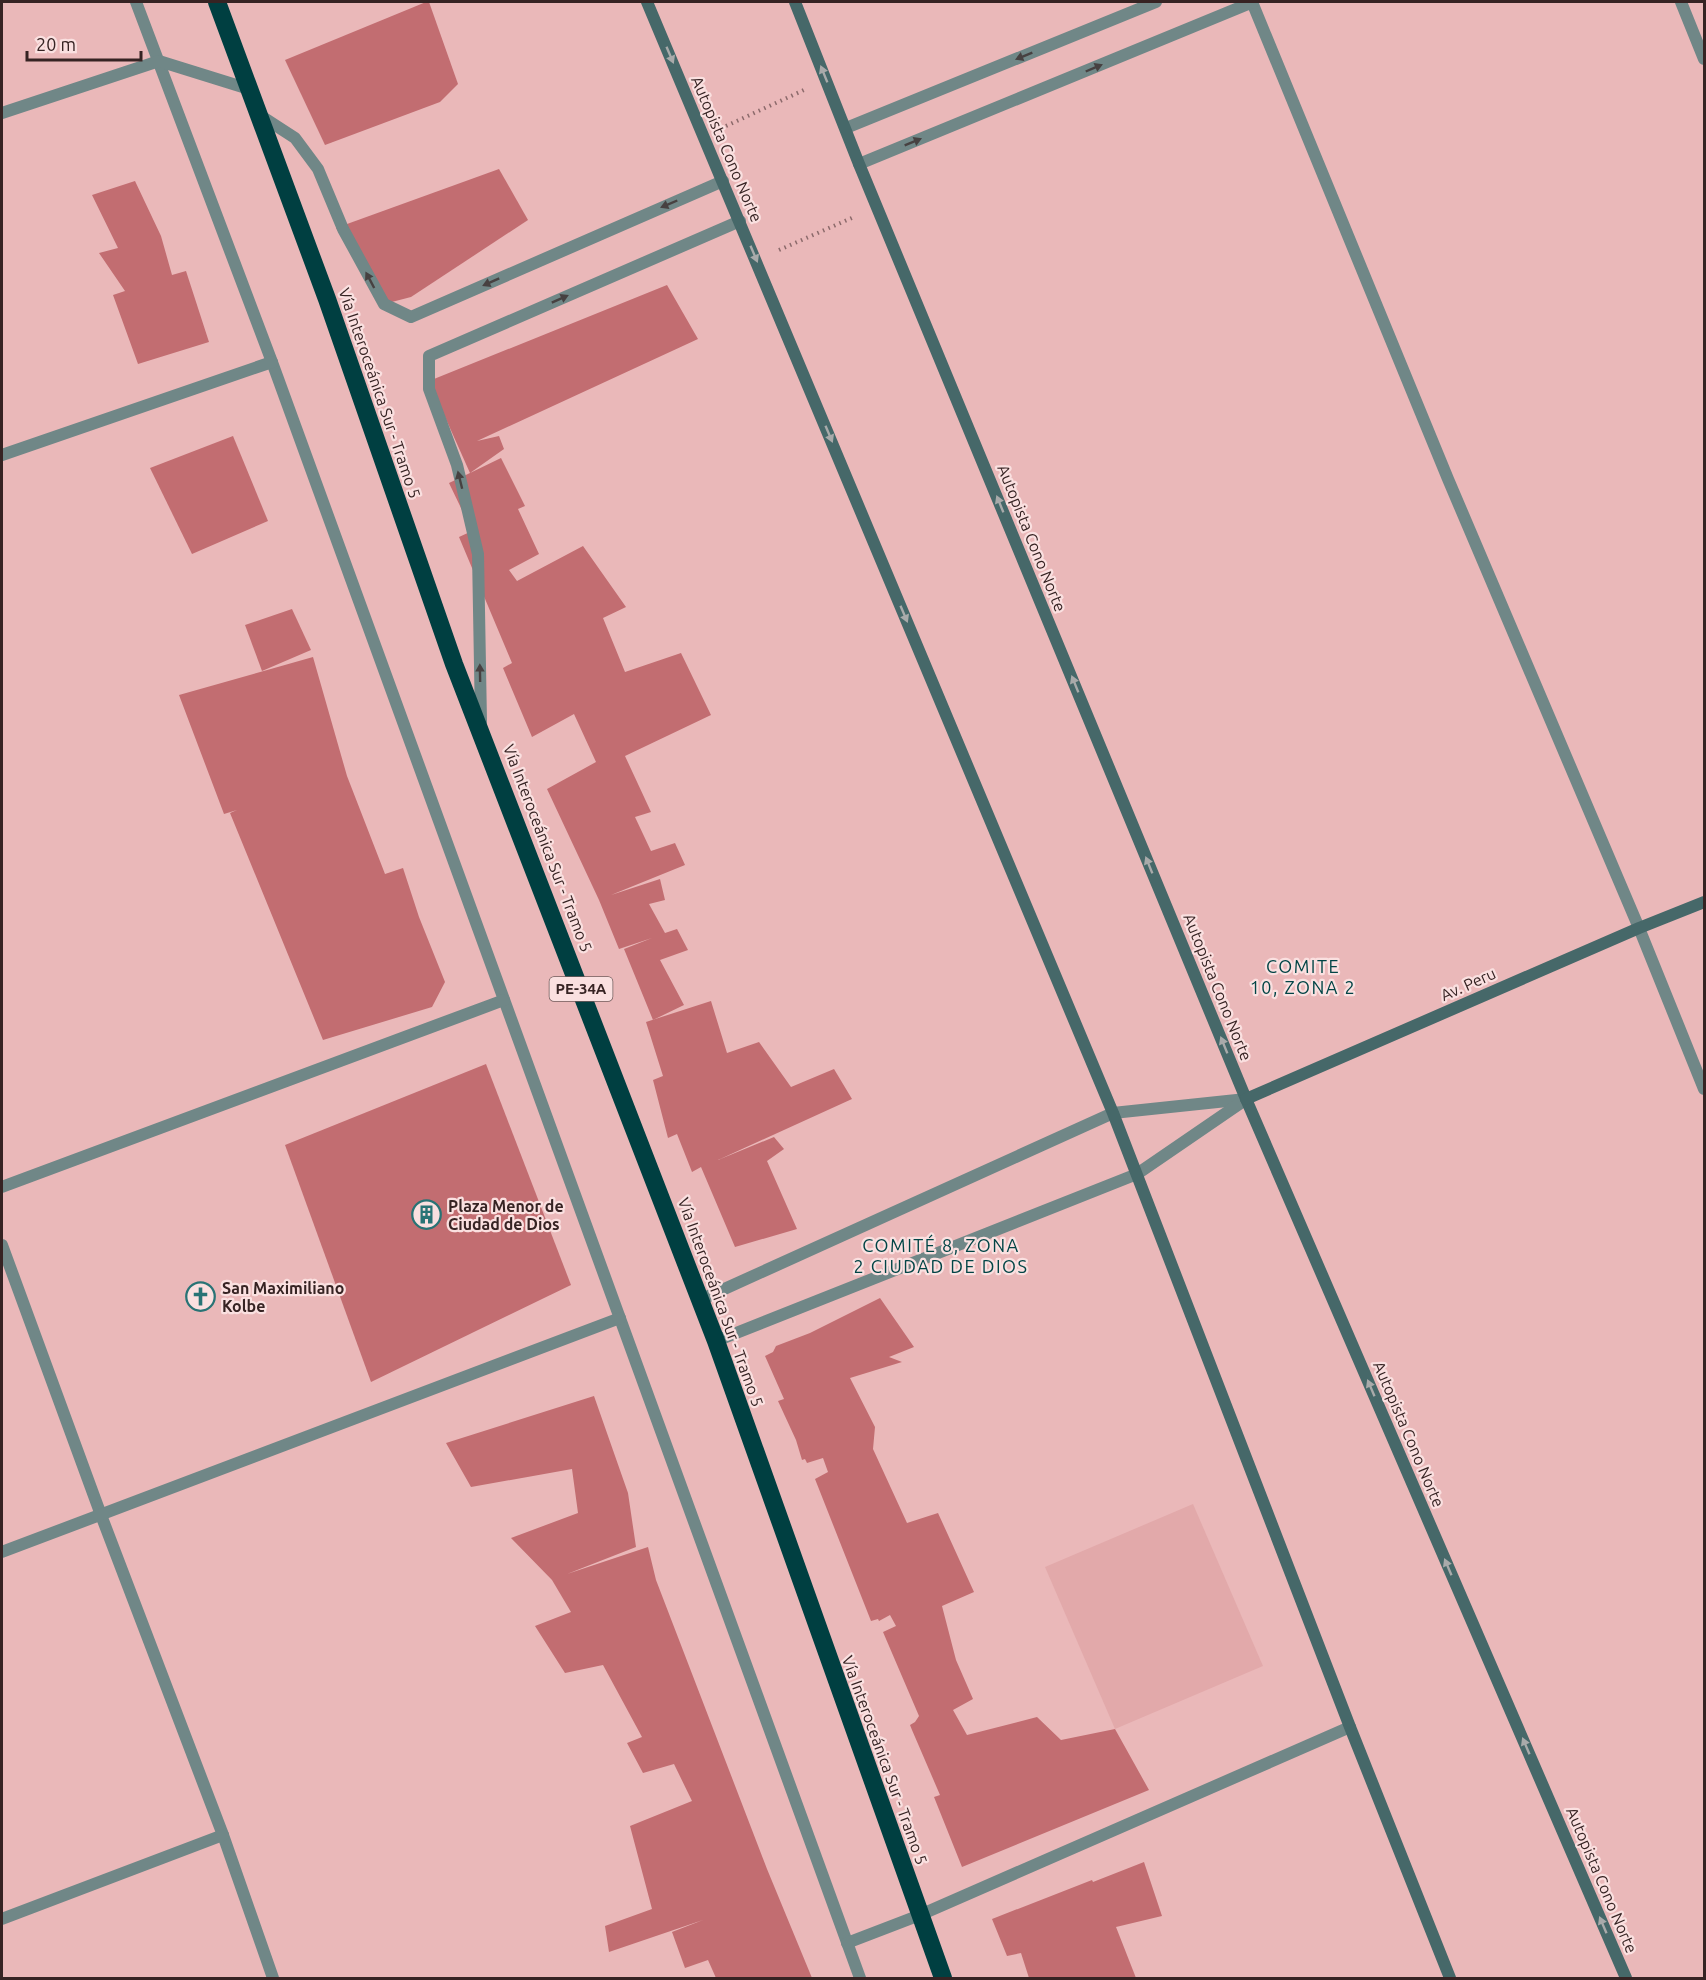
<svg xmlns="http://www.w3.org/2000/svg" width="1706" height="1980" font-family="Ubuntu,sans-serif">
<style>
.built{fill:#e2a9aa}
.building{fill:#c26d71}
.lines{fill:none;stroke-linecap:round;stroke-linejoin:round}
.path{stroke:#8c6a6b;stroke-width:4;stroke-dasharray:1.5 4.5;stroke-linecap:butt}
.street{stroke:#708787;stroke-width:12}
.secondary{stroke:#466869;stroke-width:12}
.highway{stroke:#003f41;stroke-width:18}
.oneway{fill:#a9aaaa}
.oneway2{fill:#474141}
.labels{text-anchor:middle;stroke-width:4.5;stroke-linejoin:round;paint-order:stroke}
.shield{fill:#fae0e0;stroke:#715c5c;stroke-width:1.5}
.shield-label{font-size:15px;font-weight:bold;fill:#362323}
.street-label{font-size:16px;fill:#362323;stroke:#fae0e0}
.poi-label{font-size:16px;font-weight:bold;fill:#362323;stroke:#fae0e0;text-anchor:start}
.neighbourhood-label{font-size:18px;letter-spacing:1.5px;fill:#004445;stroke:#fae0e0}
</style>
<rect width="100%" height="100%" fill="#eab8b9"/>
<!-- built -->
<polygon class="built" points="1193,1504 1263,1666 1115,1729 1045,1567"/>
<!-- building -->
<g class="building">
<polygon points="426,2 429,2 458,84 440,102 325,145 285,60"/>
<polygon points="499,169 528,220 411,297 384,304 336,228"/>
<polygon points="135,181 161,236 172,275 186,271 209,342 138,364 113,295 125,291 99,253 118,248 92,195"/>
<polygon points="667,285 698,339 477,441 499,436 504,449 470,473 501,458 525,506 518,509 539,554 509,570 517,581 583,546 626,607 603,618 625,672 681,653 711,715 625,756 651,812 635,817 651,851 675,843 685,865 611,895 660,879 665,900 649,904 665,933 677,929 688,950 660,960 684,1005 653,1020 624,949 652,938 619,949 599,900 547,789 596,762 574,714 532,737 503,668 512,663 459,537 472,531 449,483 470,473 429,381"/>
<polygon points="233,436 268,521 192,554 150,468"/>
<polygon points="292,609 311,650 262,671 245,625"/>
<polygon points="313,657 347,776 385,874 403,868 419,917 445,982 432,1007 323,1040 230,813 237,810 224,814 179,695"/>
<polygon points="711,1001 727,1053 759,1042 791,1087 834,1069 852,1099 718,1160 774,1137 784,1149 767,1161 797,1229 735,1247 701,1167 692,1172 677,1134 668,1138 653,1080 663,1076 646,1022"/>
<polygon points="486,1064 571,1285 371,1382 285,1145"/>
<polygon points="880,1298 914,1347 889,1357 902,1362 850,1378 875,1427 873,1449 907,1523 938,1513 974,1592 942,1606 956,1660 973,1699 953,1710 967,1735 1037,1717 1061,1740 1115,1729 1149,1790 962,1867 934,1797 940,1795 912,1730 910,1725 915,1722 919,1716 883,1632 896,1626 890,1615 879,1621 878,1619 871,1621 815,1479 828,1472 823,1458 807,1463 805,1459 802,1460 796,1440 778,1401 784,1399 765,1356 773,1352 776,1346 810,1333"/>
<polygon points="594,1396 628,1493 636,1547 567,1574 648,1547 656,1580 767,1869 812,1978 716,1978 708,1960 685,1968 672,1932 703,1920 609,1952 605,1926 652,1909 630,1826 692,1801 674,1764 643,1773 627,1743 642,1737 603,1665 565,1673 535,1626 571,1612 552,1580 511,1538 578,1513 572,1469 471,1487 446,1443"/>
<polygon points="1144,1862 1162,1916 1116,1927 1136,1978 1029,1978 1021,1953 1007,1956 992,1919 1092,1880 1093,1882"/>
</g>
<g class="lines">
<!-- path -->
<g class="path">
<polyline points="726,126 804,90"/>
<polyline points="779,250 854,217"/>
</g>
<!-- street -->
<g class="street">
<polyline points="136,2 272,362 860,1978"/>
<polyline points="1252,2 1448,479 1639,928 1704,1089"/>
<polyline points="1681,2 1704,59"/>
<polyline points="2,113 159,61 249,89"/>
<polyline points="258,114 295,138 318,169 343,229 384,304 411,317 723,181"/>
<polyline points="846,128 1156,2"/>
<polyline points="859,164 1253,2"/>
<polyline points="2,455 272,362"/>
<polyline points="481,722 478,554 457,465 429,389 429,356 740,221"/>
<polyline points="2,1187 504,1000"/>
<polyline points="2,1245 101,1515 223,1835 273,1978"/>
<polyline points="700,1300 1113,1113 1246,1099"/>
<polyline points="716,1341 1137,1174 1245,1100"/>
<polyline points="2,1552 620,1318"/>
<polyline points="2,1919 223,1835"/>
<polyline points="847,1943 920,1915 1350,1727"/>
</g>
<!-- secondary -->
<g class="secondary">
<polyline points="647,2 1113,1113 1350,1727 1450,1978"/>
<polyline points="795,2 859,164 1246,1099 1626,1978"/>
<polyline points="1246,1099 1639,928 1704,902"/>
</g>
<!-- highway -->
<polyline class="highway" points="217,2 327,299 454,664 716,1341 943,1978"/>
</g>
<!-- one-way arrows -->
<defs><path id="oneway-solid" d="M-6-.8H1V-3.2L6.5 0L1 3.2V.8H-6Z" transform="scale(1.5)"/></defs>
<g class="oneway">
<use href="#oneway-solid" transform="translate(670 55) rotate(67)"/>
<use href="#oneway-solid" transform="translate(824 74) rotate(-112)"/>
<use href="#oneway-solid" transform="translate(754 254) rotate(67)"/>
<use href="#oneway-solid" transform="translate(829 434) rotate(67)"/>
<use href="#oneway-solid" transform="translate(1000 504) rotate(-112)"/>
<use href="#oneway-solid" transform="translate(904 614) rotate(67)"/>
<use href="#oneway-solid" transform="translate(1075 684) rotate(-112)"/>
<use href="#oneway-solid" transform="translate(1149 865) rotate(-112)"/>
<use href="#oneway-solid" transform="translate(1224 1045) rotate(-112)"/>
<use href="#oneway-solid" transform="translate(1371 1388) rotate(-113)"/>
<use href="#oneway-solid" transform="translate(1448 1567) rotate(-113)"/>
<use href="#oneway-solid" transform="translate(1526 1746) rotate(-113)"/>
<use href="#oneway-solid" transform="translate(1603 1925) rotate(-113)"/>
</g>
<g class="oneway2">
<use href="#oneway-solid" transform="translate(1024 56) rotate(158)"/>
<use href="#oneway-solid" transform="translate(1094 68) rotate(-23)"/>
<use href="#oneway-solid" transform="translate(913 142) rotate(-22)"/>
<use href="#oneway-solid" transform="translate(669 204) rotate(157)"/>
<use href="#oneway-solid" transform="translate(370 280) rotate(-118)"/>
<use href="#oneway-solid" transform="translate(491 282) rotate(156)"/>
<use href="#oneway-solid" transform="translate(560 299) rotate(-24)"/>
<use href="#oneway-solid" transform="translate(460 480) rotate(-104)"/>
<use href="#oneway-solid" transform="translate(480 673) rotate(-91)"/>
</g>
<!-- icons -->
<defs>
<symbol id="building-ring" viewBox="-11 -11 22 22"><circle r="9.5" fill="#fae0e0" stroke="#287375" stroke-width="1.5"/><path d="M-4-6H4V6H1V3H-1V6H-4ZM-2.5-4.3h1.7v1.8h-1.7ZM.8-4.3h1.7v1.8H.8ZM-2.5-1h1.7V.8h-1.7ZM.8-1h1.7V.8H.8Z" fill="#287375"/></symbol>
<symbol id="church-ring" viewBox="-11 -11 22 22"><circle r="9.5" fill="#fae0e0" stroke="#287375" stroke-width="1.5"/><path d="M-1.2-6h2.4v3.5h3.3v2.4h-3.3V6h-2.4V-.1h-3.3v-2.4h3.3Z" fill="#287375"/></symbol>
</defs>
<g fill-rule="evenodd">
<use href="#building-ring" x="410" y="1198" width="33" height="33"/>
<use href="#church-ring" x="184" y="1280" width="33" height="33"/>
</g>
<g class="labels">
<!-- shield labels -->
<rect class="shield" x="549.5" y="977" width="63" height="24" rx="4.5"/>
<g class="shield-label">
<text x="581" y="994">PE-34A</text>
</g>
<!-- street labels -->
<g class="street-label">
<text transform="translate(727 149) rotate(67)" y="6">Autopista Cono Norte</text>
<text transform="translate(380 393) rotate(71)" y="6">Vía Interoceánica Sur - Tramo 5</text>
<text transform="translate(1032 538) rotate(68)" y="6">Autopista Cono Norte</text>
<text transform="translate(548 848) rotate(69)" y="6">Vía Interoceánica Sur - Tramo 5</text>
<text transform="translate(1468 984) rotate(-24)" y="6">Av. Peru</text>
<text transform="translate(1218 987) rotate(68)" y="6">Autopista Cono Norte</text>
<text transform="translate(721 1302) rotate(70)" y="6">Vía Interoceánica Sur - Tramo 5</text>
<text transform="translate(1409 1434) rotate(67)" y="6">Autopista Cono Norte</text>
<text transform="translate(885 1760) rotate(70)" y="6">Vía Interoceánica Sur - Tramo 5</text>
<text transform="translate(1602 1880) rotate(67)" y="6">Autopista Cono Norte</text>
</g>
<!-- poi labels -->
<g class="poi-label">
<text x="448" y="1212">Plaza Menor de<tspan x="448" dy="18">Ciudad de Dios</tspan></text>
<text x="222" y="1294">San Maximiliano<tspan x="222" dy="18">Kolbe</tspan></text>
</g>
<!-- neighbourhood labels -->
<g class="neighbourhood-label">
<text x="1303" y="973">COMITE<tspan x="1303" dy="21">10, ZONA 2</tspan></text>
<text x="941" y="1252">COMITÉ 8, ZONA<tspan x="941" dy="21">2 CIUDAD DE DIOS</tspan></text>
</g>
</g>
<!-- border -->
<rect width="1706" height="1980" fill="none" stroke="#362323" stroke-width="6"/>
<!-- scale -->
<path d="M27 51v9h114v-9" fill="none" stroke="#362323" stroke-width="3"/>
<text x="36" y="51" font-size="18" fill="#362323" stroke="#fae0e0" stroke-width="4.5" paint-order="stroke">20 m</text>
</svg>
